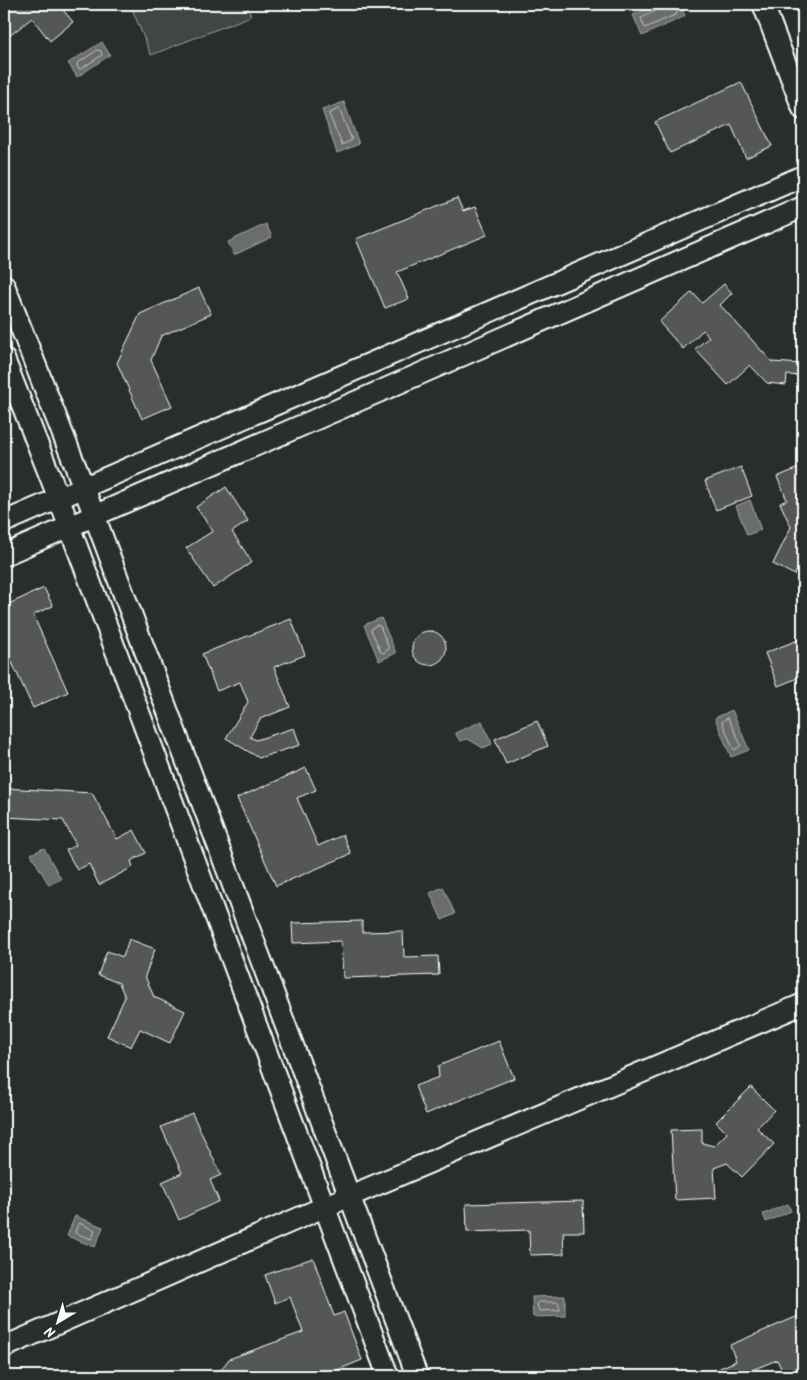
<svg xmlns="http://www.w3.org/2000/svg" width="807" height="1380" font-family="Kalam,sans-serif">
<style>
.green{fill:#414445;stroke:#a0a2a2}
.water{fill:#6a6c6d;stroke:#a6a7a7}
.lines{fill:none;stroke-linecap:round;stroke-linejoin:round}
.shore{stroke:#c3c4c5;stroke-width:1}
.building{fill:#555758;stroke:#fff}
.street-casing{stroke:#fff;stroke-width:24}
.street{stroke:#2a2d2e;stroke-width:20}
</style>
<rect width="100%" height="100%" fill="#2a2d2e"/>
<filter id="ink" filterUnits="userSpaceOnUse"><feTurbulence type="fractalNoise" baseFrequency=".02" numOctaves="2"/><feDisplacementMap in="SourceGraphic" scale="10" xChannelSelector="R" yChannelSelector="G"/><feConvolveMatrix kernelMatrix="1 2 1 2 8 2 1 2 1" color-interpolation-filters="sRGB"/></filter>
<g filter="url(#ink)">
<!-- green -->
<polygon class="green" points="130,4 246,4 251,16 151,55"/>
<!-- water -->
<g class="water">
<polygon points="659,4 680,4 685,16 642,36 633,15"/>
<polygon points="102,42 110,55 77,77 68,63"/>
<polygon points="344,102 359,144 337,153 322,110"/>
<polygon points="266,224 272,237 234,255 228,242"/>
<polygon points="750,500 761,530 747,535 736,506"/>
<polygon points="381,618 396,653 379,661 364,625"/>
<polygon points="732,710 749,750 731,757 715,718"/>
<polygon points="482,721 492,744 483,748 468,739 460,741 455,733"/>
<polygon points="44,848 61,879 49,885 31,854"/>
<polygon points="443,887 455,914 442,920 430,893"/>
<polygon points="788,1204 791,1211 766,1222 763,1214"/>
<polygon points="75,1216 103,1227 95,1247 67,1236"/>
<polygon points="565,1296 565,1316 533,1317 532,1297"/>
</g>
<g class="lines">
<!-- shore -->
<g class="shore">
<polyline points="659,4 657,10 641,18 645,28 677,14 676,4"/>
<polygon points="98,50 101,51 102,55 81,69 78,68 77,64"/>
<polygon points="339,109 352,140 342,145 329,114"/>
<polygon points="377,625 380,626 389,649 383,653 381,652 371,630"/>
<polygon points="728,718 741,745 735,750 733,748 722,722"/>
<polygon points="79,1223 95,1230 92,1239 75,1233"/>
<polygon points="540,1302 558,1302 560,1310 539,1311 537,1304"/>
</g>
</g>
<!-- building -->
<g class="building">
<polygon points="6,4 63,4 60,6 73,22 50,41 32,18 4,40 4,6"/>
<polygon points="741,82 772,146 746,158 731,125 670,153 655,122"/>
<polygon points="457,198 463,211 475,207 487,235 397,272 409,299 385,308 356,239"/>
<polygon points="724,284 732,293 720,305 772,362 803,364 803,376 787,375 786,385 767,383 750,365 728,385 695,349 709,337 703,330 683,349 659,322 692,292 702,303"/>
<polygon points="199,288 211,314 161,336 151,360 172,406 142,419 117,363 140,314"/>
<polygon points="803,466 803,558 795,575 773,564 791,527 780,503 787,500 777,477"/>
<polygon points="741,467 752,496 716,510 705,481"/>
<polygon points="226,487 248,521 232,532 252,562 213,588 186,548 213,531 196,507"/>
<polygon points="44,588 53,606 33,615 68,692 33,708 4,645 4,606"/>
<polygon points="291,619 305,655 274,667 290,707 260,719 250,737 256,740 294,728 300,745 259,758 226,738 248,702 240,682 217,691 202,654"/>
<circle cx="429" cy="648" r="17"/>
<polygon points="803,638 803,676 778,686 765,653"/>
<polygon points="537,721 548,746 506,764 495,739"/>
<polygon points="306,768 316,790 297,798 318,846 343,835 351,854 276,886 237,798"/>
<polygon points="4,788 92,793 117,839 134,830 146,853 131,861 133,867 99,885 89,864 77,870 66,850 76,845 63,820 4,817"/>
<polygon points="362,921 362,932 403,931 404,957 438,956 439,975 343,978 341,941 293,943 292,923"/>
<polygon points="129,939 155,949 145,976 154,997 185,1011 170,1043 140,1029 131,1047 107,1036 125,997 119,983 98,975 107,951 123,957"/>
<polygon points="499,1041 514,1078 426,1114 415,1086 439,1077 438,1066"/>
<polygon points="751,1087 774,1110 757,1128 774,1144 742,1177 727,1163 714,1168 716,1198 675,1200 671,1130 702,1129 702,1143 714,1146 727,1133 716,1122"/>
<polygon points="192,1113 221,1175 210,1180 219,1201 179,1220 162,1182 182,1173 161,1127"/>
<polygon points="583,1201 584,1232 563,1232 564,1254 530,1255 529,1230 467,1232 466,1204"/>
<polygon points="313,1258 334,1316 344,1312 362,1360 323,1376 216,1376 229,1359 303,1332 290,1297 275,1303 265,1275"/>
<polygon points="803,1314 803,1365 784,1374 777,1360 742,1374 743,1376 716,1376 713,1371 736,1361 730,1345"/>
</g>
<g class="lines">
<defs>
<g id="street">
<polyline points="763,4 803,109"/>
<polyline points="4,285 84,488 417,1376"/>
<polyline points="4,359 59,499 388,1376"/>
<polyline points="4,522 803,176"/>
<polyline points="4,555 803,207"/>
<polyline points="4,1347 324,1207 803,1004"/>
</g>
</defs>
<!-- street casing -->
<use href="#street" class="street-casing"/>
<!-- street -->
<use href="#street" class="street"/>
</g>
</g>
<!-- margin -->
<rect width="807" height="1380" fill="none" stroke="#2a2d2e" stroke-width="20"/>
<rect x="10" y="10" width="787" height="1360" fill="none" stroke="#fff" stroke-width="2" filter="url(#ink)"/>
<!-- north arrow -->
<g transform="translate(58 1322) rotate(218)" stroke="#2a2d2e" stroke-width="4" paint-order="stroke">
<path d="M0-4L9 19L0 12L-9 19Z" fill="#ffffff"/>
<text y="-8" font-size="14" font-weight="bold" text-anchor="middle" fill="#ffffff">N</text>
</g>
</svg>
